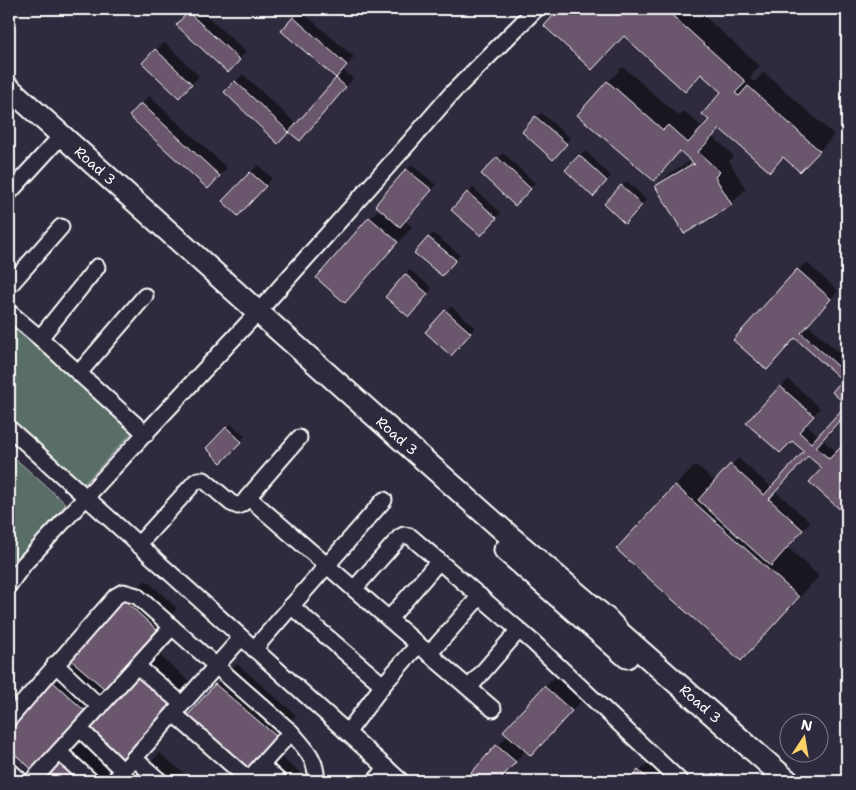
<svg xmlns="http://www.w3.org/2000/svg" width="856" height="790" font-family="'Shantell Sans',sans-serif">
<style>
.green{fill:#5a6e67;stroke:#acb6b3}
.shadow{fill:#0007}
.building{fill:#6a566d;stroke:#fff}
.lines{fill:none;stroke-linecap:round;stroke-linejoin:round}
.street-casing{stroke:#fff;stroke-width:19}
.secondary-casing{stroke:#fff;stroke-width:25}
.street{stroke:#2f2a3d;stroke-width:15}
.secondary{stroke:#2f2a3d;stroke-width:21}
.labels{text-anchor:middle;stroke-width:4.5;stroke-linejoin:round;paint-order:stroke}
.street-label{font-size:14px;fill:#fff;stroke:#2f2a3d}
</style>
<rect width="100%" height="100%" fill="#2f2a3d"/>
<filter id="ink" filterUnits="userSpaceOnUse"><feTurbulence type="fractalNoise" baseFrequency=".02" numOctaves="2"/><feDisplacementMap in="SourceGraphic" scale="10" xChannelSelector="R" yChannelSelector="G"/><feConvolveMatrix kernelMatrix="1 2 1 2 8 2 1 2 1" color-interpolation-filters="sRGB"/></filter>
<g filter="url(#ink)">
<!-- green -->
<g class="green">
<polygon points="9,321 134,430 76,493 73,494 9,439"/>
<polygon points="9,453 66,504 9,570"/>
</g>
<!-- shadow -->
<g class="shadow">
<polygon points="193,9 199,9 246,52 228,71 177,25"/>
<polygon points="561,9 696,9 760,66 749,78 754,82 764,72 834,135 815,156 784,156 770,170 720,128 712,136 734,156 729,161 746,189 731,204 657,186 672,172 692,160 681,150 654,180 608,82 623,67 679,116 684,111 703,128 711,120 723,92 702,73 685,90 625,35 545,26"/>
<polygon points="301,11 354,57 343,70 353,79 300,139 289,130 278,142 225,92 243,74 297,125 338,78 283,31"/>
<polygon points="164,42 199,76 179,97 144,63"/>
<polygon points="149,96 227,168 208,187 131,116"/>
<polygon points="541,113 570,138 557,153 536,117"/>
<polygon points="585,151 611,176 593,195 567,170"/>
<polygon points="503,153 535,183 515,204 483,174"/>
<polygon points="258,165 272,178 246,207 224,201"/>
<polygon points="412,165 436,185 405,221 412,227 360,286 345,301 370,218 380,208 377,205"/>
<polygon points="627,181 646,200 625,222 606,204"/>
<polygon points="473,188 501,213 486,230 453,210"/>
<polygon points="433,233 460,255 447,270 416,252"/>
<polygon points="806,262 838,291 807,324 847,360 847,404 833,392 844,380 796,337 735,340"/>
<polygon points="410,270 432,288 413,310 405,275"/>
<polygon points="451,306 475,328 456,349 426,332"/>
<polygon points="788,379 820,408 806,424 819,436 847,405 847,411 822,439 837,452 847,442 847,509 845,512 823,468 808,454 775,491 810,522 787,547 819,576 761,639 740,660 675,486 696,465 715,482 738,458 772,488 805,451 781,387"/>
<polygon points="231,424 245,436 221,461 208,448"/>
<polygon points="146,580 177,608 126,667 104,688 107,690 34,770 9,747 9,734 54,683 75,662 125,601"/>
<polygon points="158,654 190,682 139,741 118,762 137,675"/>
<polygon points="237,664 296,715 269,746 248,767 189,716 216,685"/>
<polygon points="566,666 592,689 552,733 531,754 526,750 498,781 466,781 509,734 505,731 545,687"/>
<polygon points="81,743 113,771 103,781 44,781"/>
<polygon points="660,750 681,769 670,781 630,781"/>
<polygon points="160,753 193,781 132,781"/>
<polygon points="9,756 31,775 25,781 9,781"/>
<polygon points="282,758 310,781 259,781"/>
</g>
<!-- building -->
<g class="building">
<polygon points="559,9 665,9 746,82 735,93 739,96 748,86 820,151 800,172 783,157 770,172 720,129 698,152 720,172 715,177 732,205 684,234 655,186 692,164 695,165 680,151 654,181 577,115 607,81 663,130 668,125 688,143 709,120 702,114 721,92 701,74 685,92 624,36 592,70 544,26"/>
<polygon points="188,12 240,60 228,73 176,25"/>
<polygon points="293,17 347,65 336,78 281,31"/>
<polygon points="155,49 192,84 179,98 142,63"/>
<polygon points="336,78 346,87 300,141 289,132"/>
<polygon points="235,81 289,132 278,144 224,92"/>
<polygon points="141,103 220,176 208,189 129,116"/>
<polygon points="535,116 567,144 553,160 522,132"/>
<polygon points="579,155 607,181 593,197 565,170"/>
<polygon points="497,157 531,189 515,206 481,174"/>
<polygon points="406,169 432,190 400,227 375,205"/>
<polygon points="250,172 266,186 238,216 222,201"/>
<polygon points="621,185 642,205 625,224 604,204"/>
<polygon points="847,187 847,203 839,196"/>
<polygon points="467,192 497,218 481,236 451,210"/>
<polygon points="369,217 398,242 345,303 316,278"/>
<polygon points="428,237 456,260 442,276 414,253"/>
<polygon points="797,269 831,299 801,333 847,374 847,412 816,447 829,459 841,447 847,453 847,511 845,514 809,482 822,468 808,456 769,499 803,530 771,566 698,500 730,464 764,495 804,451 792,441 780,453 746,423 780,386 814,416 799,432 811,443 846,405 832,392 842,380 795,338 767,370 733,340"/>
<polygon points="405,274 428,294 409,317 385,297"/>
<polygon points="445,310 471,333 451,356 425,332"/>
<polygon points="226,427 242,442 221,463 206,448"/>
<polygon points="675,485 799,597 741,661 616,549"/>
<polygon points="124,600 157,630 105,689 71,660"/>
<polygon points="136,675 170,704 118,763 84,734"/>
<polygon points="53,682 86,712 34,771 9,749 9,732"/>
<polygon points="215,684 276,736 248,769 187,716"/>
<polygon points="544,686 572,711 531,756 503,731"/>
<polygon points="496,745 516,762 498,781 464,781"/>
<polygon points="59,763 80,781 43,781"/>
<polygon points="638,770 650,781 628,781"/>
<polygon points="138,773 147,781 130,781"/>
</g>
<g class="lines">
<defs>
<g id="street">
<polyline points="9,193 62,135"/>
<polyline points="9,286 61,227"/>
<polyline points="9,312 40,338 146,434"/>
<polyline points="40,338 97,267"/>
<polyline points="79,373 145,296"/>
<polyline points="9,428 401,781"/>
<polyline points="248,497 299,438"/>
<polyline points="138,545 195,482 198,480 204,480 231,503 238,506 243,503 248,497 354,589"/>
<polyline points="9,585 24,564 258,312 408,144 453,92 536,9"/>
<polyline points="291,606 383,685"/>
<polyline points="389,619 439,561"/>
<polyline points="254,649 384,500"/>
<polyline points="429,654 480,596"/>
<polyline points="55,664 100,707"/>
<polyline points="137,666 182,704"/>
<polyline points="469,688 519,630"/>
<polyline points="493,709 354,589 400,537 404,535 411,537 534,643 680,781"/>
<polyline points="174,714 248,779"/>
<path d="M9 719 116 596 123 592 137 596 291 732C304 747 318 760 316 781"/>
<polyline points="80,729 123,771"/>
<polyline points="347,733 383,685 418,645"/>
<polyline points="59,752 91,781"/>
<polyline points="134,758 160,781"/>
<polyline points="261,765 279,781"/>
<polyline points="9,770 21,781"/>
<polyline points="32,781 172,627"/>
<polyline points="114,781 241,638"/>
<polyline points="247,781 291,732"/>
<polyline points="375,781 387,768"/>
</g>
<g id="secondary">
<path id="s1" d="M9 88 258 312 513 539 607 619 620 633 788 781"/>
<polyline points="505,550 627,657"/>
</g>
</defs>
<!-- street casing -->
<use href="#street" class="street-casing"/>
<!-- secondary casing -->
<use href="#secondary" class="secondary-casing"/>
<!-- street -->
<use href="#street" class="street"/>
<!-- secondary -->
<use href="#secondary" class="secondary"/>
</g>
</g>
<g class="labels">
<!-- street labels -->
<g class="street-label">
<text dy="5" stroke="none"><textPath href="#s1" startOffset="116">Road 3</textPath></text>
<text dy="5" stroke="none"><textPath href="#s1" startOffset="521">Road 3</textPath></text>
<text dy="5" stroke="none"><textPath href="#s1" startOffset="926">Road 3</textPath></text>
</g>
</g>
<!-- margin -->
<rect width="856" height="790" fill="none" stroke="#2f2a3d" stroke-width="30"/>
<rect x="15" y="15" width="826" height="760" fill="none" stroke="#fff" stroke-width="2" filter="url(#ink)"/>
<!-- north arrow -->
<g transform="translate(804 738) rotate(12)"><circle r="24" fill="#2f2a3d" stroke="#827f8b"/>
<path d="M0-4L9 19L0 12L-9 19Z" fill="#ffd166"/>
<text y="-8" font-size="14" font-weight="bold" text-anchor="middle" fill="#ffffff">N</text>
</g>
</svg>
